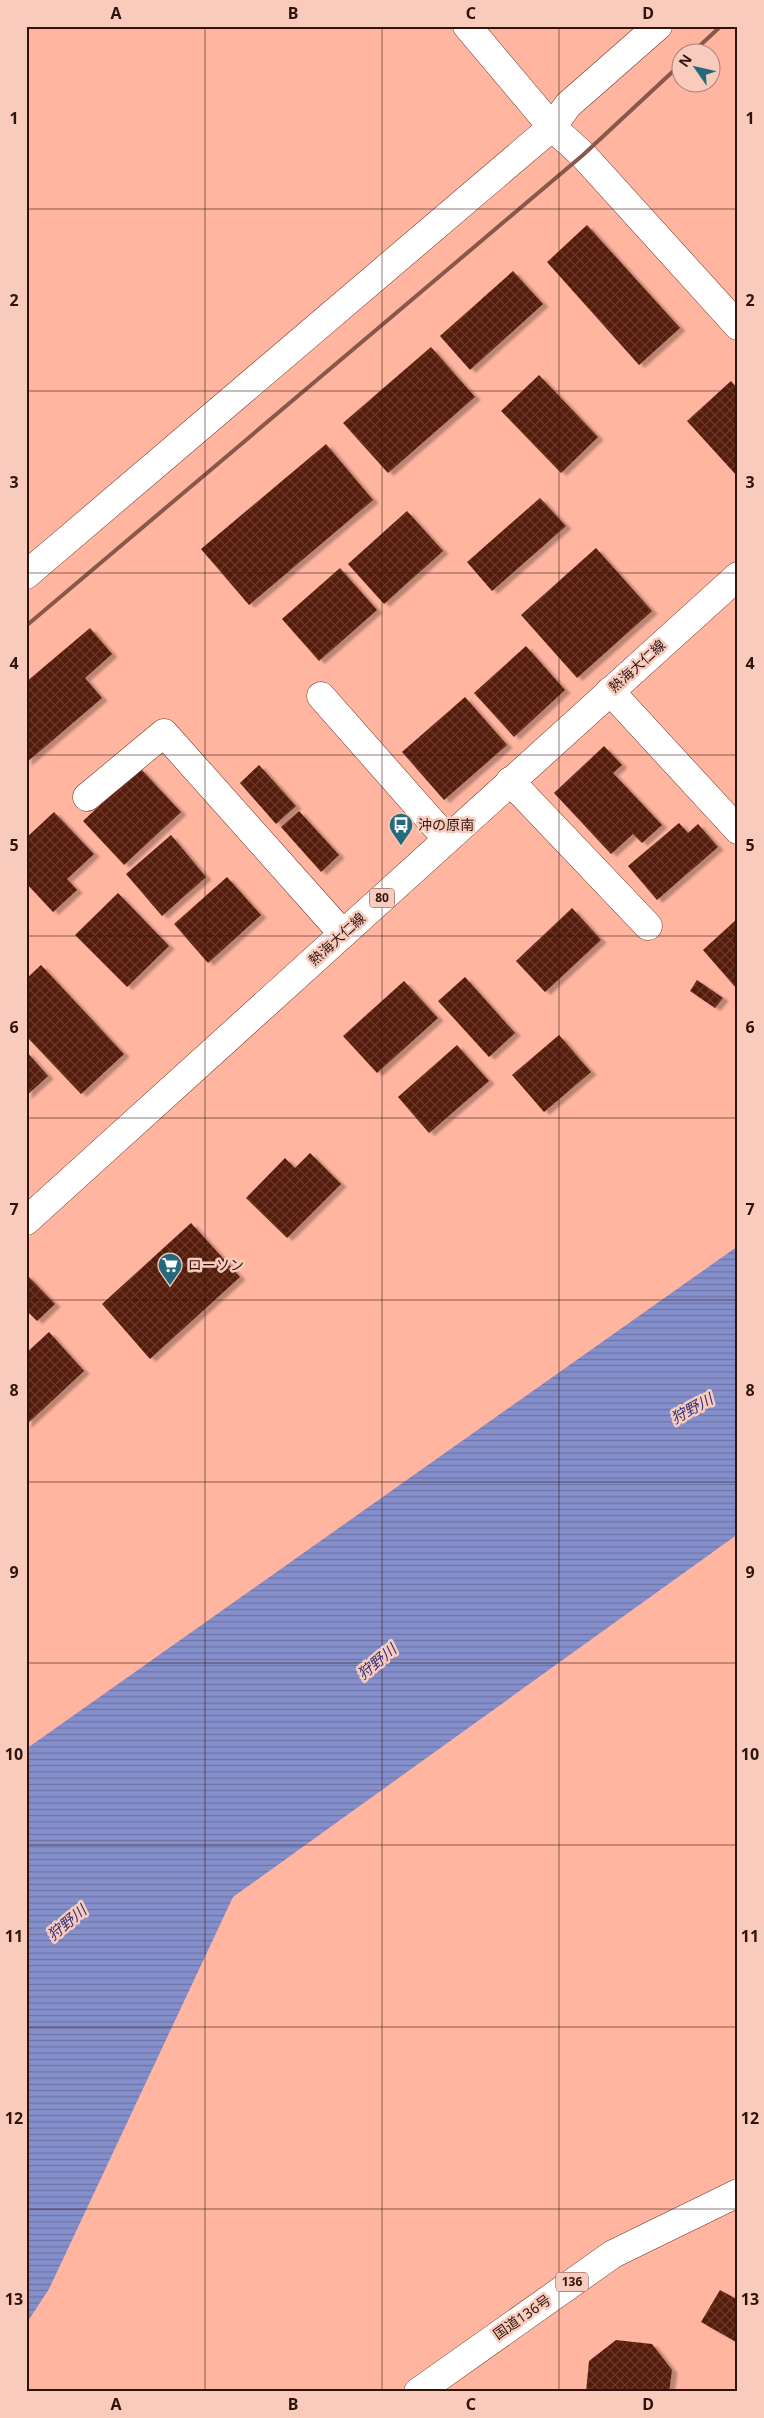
<svg xmlns="http://www.w3.org/2000/svg" width="764" height="2418" font-family="'Noto Sans','Noto Sans JP',sans-serif">
<style>
.water{fill:url(#water-rules)}
.building{fill:url(#building-cross-hatch);filter:url(#shadow)}
.lines{fill:none;stroke-linecap:round;stroke-linejoin:round}
.street-casing{stroke:#723422;stroke-width:29}
.primary-casing{stroke:#723422;stroke-width:29}
.highway-casing{stroke:#723422;stroke-width:29}
.street{stroke:#fff;stroke-width:28}
.primary{stroke:#fff;stroke-width:28}
.highway{stroke:#fff;stroke-width:28}
.rail{stroke:#88594b;stroke-width:4}
.grid{fill:none;stroke:#2f140d;stroke-width:1;stroke-opacity:0.55}
.labels{text-anchor:middle;stroke-width:5;stroke-linejoin:round;paint-order:stroke}
.shield{fill:#f8cbbd;stroke:#6b4b42;stroke-width:1}
.shield-label{font-size:12px;font-weight:bold;fill:#2f140d}
.street-label{font-size:14px;fill:#2f140d;stroke:#f8cbbd}
.poi-label{font-size:14px;fill:#2f140d;stroke:#f8cbbd;text-anchor:start}
.water-label{font-size:15px;font-style:italic;fill:#2f327b;stroke:#f8cbbd}
.neatline{fill:none;stroke:#2f140d;stroke-width:2}
.grid-label{font-size:16px;text-anchor:middle;font-weight:bold;fill:#2f140d}
</style>
<defs>
<pattern id="water-rules" width="6" height="5" patternUnits="userSpaceOnUse" patternTransform="scale(1.25)"><rect width="6" height="5" fill="#858fcc"/><path d="M0 2.5h6" fill="none" stroke="#6d74a4"/></pattern>
<pattern id="building-cross-hatch" width="8" height="8" patternUnits="userSpaceOnUse" patternTransform="scale(1.25)"><rect width="8" height="8" fill="#551a08"/><path d="M0 0l8 8M0 8l8-8" fill="none" stroke="#6b3a2b"/></pattern>
<filter id="shadow"><feDropShadow dx="5.5" dy="3" stdDeviation="1" flood-color="#0004"/></filter>
</defs>
<rect width="100%" height="100%" fill="#ffb59f"/>
<!-- water -->
<polygon class="water" points="738,1246 738,1534 233,1897 49,2289 26,2324 26,1749"/>
<!-- building -->
<g class="building">
<polygon points="587,225 680,328 639,365 547,262"/>
<polygon points="513,271 543,304 470,370 440,336"/>
<polygon points="431,347 475,397 388,473 343,423"/>
<polygon points="539,375 598,437 561,473 501,411"/>
<polygon points="731,381 738,389 738,477 687,421"/>
<polygon points="326,444 373,500 249,605 201,549"/>
<polygon points="540,498 566,526 492,591 467,562"/>
<polygon points="407,511 443,551 384,604 348,564"/>
<polygon points="596,548 652,611 577,678 521,615"/>
<polygon points="340,568 377,610 319,661 282,619"/>
<polygon points="90,628 112,654 85,678 102,698 26,763 26,682"/>
<polygon points="526,646 565,690 514,737 474,693"/>
<polygon points="465,697 507,745 444,800 402,752"/>
<polygon points="604,746 622,765 613,773 662,825 642,843 633,834 611,854 554,793"/>
<polygon points="259,765 296,806 276,824 240,783"/>
<polygon points="140,768 181,812 124,865 83,821"/>
<polygon points="299,811 339,855 321,872 281,827"/>
<polygon points="54,812 94,854 67,879 77,890 53,912 26,883 26,838"/>
<polygon points="679,823 688,833 698,824 718,847 657,900 628,866"/>
<polygon points="171,835 206,877 162,916 126,874"/>
<polygon points="227,877 261,915 208,963 174,924"/>
<polygon points="118,893 169,946 127,987 75,935"/>
<polygon points="572,908 601,940 545,992 516,961"/>
<polygon points="738,918 738,986 736,988 703,950"/>
<polygon points="41,965 124,1054 81,1094 26,1036 26,979"/>
<polygon points="465,977 515,1033 489,1057 438,1001"/>
<polygon points="697,980 723,998 715,1008 690,991"/>
<polygon points="404,981 438,1018 377,1073 343,1036"/>
<polygon points="559,1035 591,1072 544,1112 512,1075"/>
<polygon points="457,1045 489,1081 429,1133 398,1097"/>
<polygon points="26,1051 48,1076 26,1096"/>
<polygon points="310,1153 341,1184 287,1238 246,1198 285,1158 295,1168"/>
<polygon points="191,1223 240,1277 150,1359 102,1304"/>
<polygon points="26,1274 55,1304 37,1321 26,1310"/>
<polygon points="49,1332 84,1371 26,1425 26,1353"/>
<polygon points="720,2290 738,2300 738,2343 701,2322"/>
<polygon points="616,2340 652,2344 672,2370 669,2392 586,2392 589,2361"/>
</g>
<g class="lines">
<defs>
<g id="street">
<polyline points="467,26 552,127 583,155 738,326"/>
<polyline points="26,575 552,127 568,105 658,26"/>
<polyline points="610,691 738,830"/>
<polyline points="321,696 447,839"/>
<polyline points="510,781 648,926"/>
<polyline points="87,797 164,733 343,934"/>
</g>
<polyline id="primary" points="26,1221 738,576"/>
<polyline id="highway" points="418,2392 613,2254 738,2193"/>
</defs>
<!-- street casing -->
<use href="#street" class="street-casing"/>
<!-- primary casing -->
<use href="#primary" class="primary-casing"/>
<!-- highway casing -->
<use href="#highway" class="highway-casing"/>
<!-- street -->
<use href="#street" class="street"/>
<!-- primary -->
<use href="#primary" class="primary"/>
<!-- highway -->
<use href="#highway" class="highway"/>
<!-- rail -->
<g class="rail">
<polyline points="693,52 721,26"/>
<polyline points="26,626 583,155 682,63"/>
</g>
</g>
<!-- grid -->
<path class="grid" d="M205 26V2392M382 26V2392M559 26V2392M26 209H738M26 391H738M26 573H738M26 755H738M26 936H738M26 1118H738M26 1300H738M26 1482H738M26 1663H738M26 1845H738M26 2027H738M26 2209H738"/>
<!-- icons -->
<defs>
<symbol id="bus-pin" viewBox="-11 -11 22 30"><path d="M0 17L-7.5 6A9.5 9.5 0 1 1 7.5 6Z" fill="#256a7b" stroke="#f8cbbd"/><path d="M-5-6H5V4H4V6H2V4H-2V6H-4V4H-5ZM-3.5-4V0h7V-4ZM-3.5 1.2v1.5H-2V1.2ZM2 1.2v1.5H3.5V1.2Z" fill="#fff"/></symbol>
<symbol id="supermarket-pin" viewBox="-11 -11 22 30"><path d="M0 17L-7.5 6A9.5 9.5 0 1 1 7.5 6Z" fill="#256a7b" stroke="#f8cbbd"/><path d="M-6-5.5h2.5l.6 2H6L4.5 2H-2.5L-4.4-4H-6ZM-1.5 3.2a1.3 1.3 0 1 0 .1 0ZM3 3.2a1.3 1.3 0 1 0 .1 0Z" fill="#fff"/></symbol>
</defs>
<g fill-rule="evenodd">
<use href="#bus-pin" x="387" y="811" width="28" height="38"/>
<use href="#supermarket-pin" x="156" y="1251" width="28" height="38"/>
</g>
<g class="labels">
<!-- shield labels -->
<g class="shield">
<rect x="369.5" y="888.5" width="25" height="19" rx="4"/>
<rect x="556" y="2272.5" width="32" height="19" rx="4"/>
</g>
<g class="shield-label">
<text x="382" y="902">80</text>
<text x="572" y="2286">136</text>
</g>
<!-- street labels -->
<g class="street-label">
<text transform="translate(637 666) rotate(-42)" y="5">熱海大仁線</text>
<text transform="translate(337 939) rotate(-42)" y="5">熱海大仁線</text>
<text transform="translate(522 2317) rotate(-35)" y="5">国道136号</text>
</g>
<!-- poi labels -->
<g class="poi-label">
<text x="418" y="830">沖の原南</text>
<text x="188" y="1270">ローソン</text>
</g>
<!-- water labels -->
<g class="water-label">
<text transform="translate(692 1409) rotate(-29)" y="5">狩野川</text>
<text transform="translate(377 1662) rotate(-40)" y="5">狩野川</text>
<text transform="translate(67 1923) rotate(-40)" y="5">狩野川</text>
</g>
</g>
<!-- border -->
<rect width="764" height="2418" fill="none" stroke="#f8cbbd" stroke-width="55"/>
<!-- north arrow -->
<g transform="translate(696 68) rotate(304)"><circle r="24" fill="#f8cbbd" stroke="#a88277"/>
<path d="M0-4L9 19L0 12L-9 19Z" fill="#256a7b"/>
<text y="-8" font-size="14" font-weight="bold" text-anchor="middle" fill="#2f140d">N</text>
</g>
<rect x="28" y="28" width="708" height="2362" class="neatline"/>
<g class="grid-label">
<text x="116" y="19">A</text>
<text x="293" y="19">B</text>
<text x="471" y="19">C</text>
<text x="648" y="19">D</text>
<text x="14" y="124">1</text>
<text x="750" y="124">1</text>
<text x="14" y="306">2</text>
<text x="750" y="306">2</text>
<text x="14" y="488">3</text>
<text x="750" y="488">3</text>
<text x="14" y="669">4</text>
<text x="750" y="669">4</text>
<text x="14" y="851">5</text>
<text x="750" y="851">5</text>
<text x="14" y="1033">6</text>
<text x="750" y="1033">6</text>
<text x="14" y="1215">7</text>
<text x="750" y="1215">7</text>
<text x="14" y="1396">8</text>
<text x="750" y="1396">8</text>
<text x="14" y="1578">9</text>
<text x="750" y="1578">9</text>
<text x="14" y="1760">10</text>
<text x="750" y="1760">10</text>
<text x="14" y="1942">11</text>
<text x="750" y="1942">11</text>
<text x="14" y="2124">12</text>
<text x="750" y="2124">12</text>
<text x="14" y="2305">13</text>
<text x="750" y="2305">13</text>
<text x="116" y="2410">A</text>
<text x="293" y="2410">B</text>
<text x="471" y="2410">C</text>
<text x="648" y="2410">D</text>
</g>
</svg>
